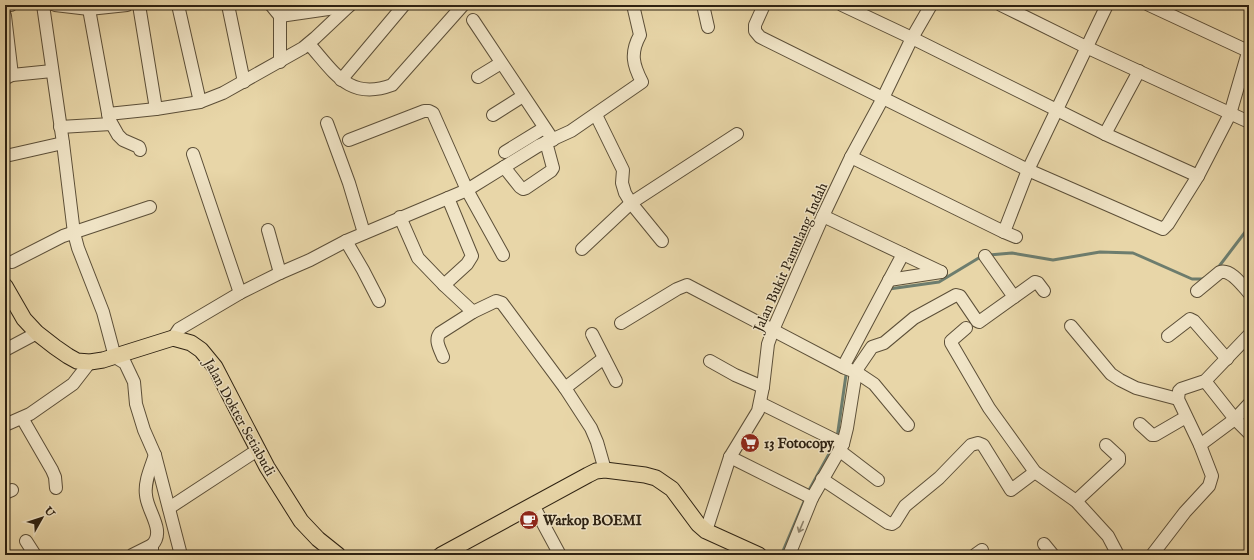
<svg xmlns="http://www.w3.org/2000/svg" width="1254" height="560" font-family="'IM FELL English',serif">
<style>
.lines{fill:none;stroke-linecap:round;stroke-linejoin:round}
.stream{stroke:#6d7d6e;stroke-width:3}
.minor-casing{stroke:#5c4f38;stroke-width:14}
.major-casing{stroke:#2e2212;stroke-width:17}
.minor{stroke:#f0e4c6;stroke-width:12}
.major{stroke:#e8d6a8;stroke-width:15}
.oneway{stroke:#8f836c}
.labels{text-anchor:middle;stroke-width:3;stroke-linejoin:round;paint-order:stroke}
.street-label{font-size:14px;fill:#2e2212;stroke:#f0e4c6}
.poi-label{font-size:14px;font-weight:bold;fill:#2e2212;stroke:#f0e4c6;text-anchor:start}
</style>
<rect width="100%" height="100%" fill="#e8d6a8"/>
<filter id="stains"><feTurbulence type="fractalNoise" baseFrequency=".005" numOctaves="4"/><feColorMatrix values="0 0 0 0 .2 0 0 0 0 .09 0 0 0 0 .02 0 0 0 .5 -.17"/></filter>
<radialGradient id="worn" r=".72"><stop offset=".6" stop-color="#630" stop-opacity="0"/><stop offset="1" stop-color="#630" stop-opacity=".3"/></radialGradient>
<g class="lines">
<!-- stream -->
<g class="stream">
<polyline points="989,255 1012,253 1053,260 1100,252 1133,253 1192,279 1202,279 1204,278"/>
<polyline points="1217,269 1249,227"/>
<polyline points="889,289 939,282 982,256"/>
<polyline points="837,438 846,375"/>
<polyline points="808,492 835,443"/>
<polyline points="783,551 806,497"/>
</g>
<defs>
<g id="minor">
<polyline points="5,5 11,5"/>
<polyline points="43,5 63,143 74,233 78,248 103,312 115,357 125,363 134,382 136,404 144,430 155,455 181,555"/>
<polyline points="55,5 89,9 127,5"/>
<polyline points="139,5 156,109"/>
<polyline points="178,5 200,102"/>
<polyline points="228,5 244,82"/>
<polyline points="271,5 280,16 280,62"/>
<polyline points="703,5 708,27"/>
<polyline points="764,5 755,25 755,31 760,37 1028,170 1163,229 1168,224 1198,176 1230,114 1249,49"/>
<polyline points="842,5 912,38 1105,134 1198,176"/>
<polyline points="1001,5 1086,47 1249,122"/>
<polyline points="1149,5 1248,51"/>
<polyline points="89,9 109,119 118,135 123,140 139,147 140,150"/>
<polyline points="5,16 12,75"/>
<polyline points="280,16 349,6"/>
<polyline points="473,20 553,140"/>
<path d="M309 44C334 72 349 101 392 85L463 5"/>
<polyline points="478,77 501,63"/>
<polyline points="6,78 12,75 52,71"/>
<polyline points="341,80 404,5"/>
<polyline points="108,114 156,109 200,102 223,93 303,48 315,38 350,5"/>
<polyline points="493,115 523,96"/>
<polyline points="596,115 623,170 622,183 625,193 631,203 662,241"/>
<polyline points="327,123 349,183 364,233"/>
<polyline points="60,127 111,124"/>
<polyline points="1105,134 1139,71"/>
<polyline points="349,140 424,111 429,111 433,113 467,190 503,255"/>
<polyline points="505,152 544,128"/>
<polyline points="193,154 240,293"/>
<polyline points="10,155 63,143"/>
<polyline points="851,157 1004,232 1028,170 1107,5"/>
<polyline points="504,167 520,187 523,189 526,188 551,171 553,168 546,142"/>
<polyline points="823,216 903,254 843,367"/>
<polyline points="400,217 418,258 444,285 473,312"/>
<polyline points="268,230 280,273"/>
<polyline points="1004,232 1016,237"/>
<polyline points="346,241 363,270 379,301"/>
<polyline points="582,249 631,203 737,134"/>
<polyline points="903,254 941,272"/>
<polyline points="985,256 1014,297"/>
<polyline points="12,262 63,236 150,207"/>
<polyline points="889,280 941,272"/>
<polyline points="444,285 467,264 472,256 448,198"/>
<path d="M1197 291 1220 272C1231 269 1242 285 1249 293"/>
<polyline points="621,323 677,289 687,285 845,368 856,372 874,384 908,425"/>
<polyline points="1071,326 1111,374 1120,380 1136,388 1178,399"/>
<polyline points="966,328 951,341 951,343 989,408 1035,472 1076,501 1108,536 1118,555"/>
<polyline points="592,334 616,381"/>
<polyline points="1168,336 1190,319 1194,321 1227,359"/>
<path d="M173 338 179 329 240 293 280 273 310 260 346 241 467 190 538 146 571 131 642 82C633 65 630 53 640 35L633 5"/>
<polyline points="5,350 37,333"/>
<path d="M443 357C440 349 434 340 440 333L473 312 496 301 502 303 565 388 591 428 597 442 605 470"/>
<polyline points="710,361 735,375 763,387"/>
<polyline points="1205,381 1235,419 1249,433"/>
<polyline points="565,388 604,358"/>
<polyline points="760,403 843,444"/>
<polyline points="22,418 52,470 55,477 56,488"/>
<polyline points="1140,424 1152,435 1155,435 1186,417"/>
<polyline points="5,425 30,414 73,384 90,362"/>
<polyline points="1200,445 1235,419 1249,404"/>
<polyline points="840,451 878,480"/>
<polyline points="730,457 812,498"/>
<polyline points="822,479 888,523 892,524 895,522 905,506 939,478 971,445 978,443 983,445 1011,490 1035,472"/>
<polyline points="5,493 12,490"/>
<polyline points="1076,501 1119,461 1119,457 1106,445"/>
<polyline points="533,505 560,555"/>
<polyline points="169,508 259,449"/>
<polyline points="706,531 730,457 758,411 763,387 768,344 773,330 823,216 851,157 883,98 912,38 931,5"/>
<polyline points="26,541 35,555"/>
<polyline points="1044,544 1053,555"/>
<polyline points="132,555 152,545"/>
<path d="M152 555V545C166 531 147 511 146 495 144 482 151 467 155 455"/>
<polyline points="789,555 812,498 843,444 847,428 856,372 859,366 872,347 884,343 914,318 956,295 960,296 977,321 979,322 1035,282 1038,283 1044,291"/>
<polyline points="975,555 982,550"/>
<polyline points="1152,555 1185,512 1209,486 1212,476 1200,445 1178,399 1179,391 1181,389 1205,381 1249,335"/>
</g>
<g id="major">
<polyline points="5,286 24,319 37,333 55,347 68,356 77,361 90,362 103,360 173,338 191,343 201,350 215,367 267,467 301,521 318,539 338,555"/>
<polyline points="441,555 588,475 596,471 605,470 645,475 656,478 672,489 698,524 706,531 759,555"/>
</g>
</defs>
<!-- minor casing -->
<use href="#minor" class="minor-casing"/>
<!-- major casing -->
<use href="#major" class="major-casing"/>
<!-- minor -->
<use href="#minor" class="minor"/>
<!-- major -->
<use href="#major" class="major"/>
</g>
<!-- one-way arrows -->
<defs><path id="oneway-shaft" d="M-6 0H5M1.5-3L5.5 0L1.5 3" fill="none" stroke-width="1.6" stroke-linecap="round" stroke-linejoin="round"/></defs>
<use class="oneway" href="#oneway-shaft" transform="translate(801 527) rotate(113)"/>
<!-- icons -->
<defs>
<symbol id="supermarket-disc" viewBox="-11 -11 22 22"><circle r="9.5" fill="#8f2418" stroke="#f0e4c6"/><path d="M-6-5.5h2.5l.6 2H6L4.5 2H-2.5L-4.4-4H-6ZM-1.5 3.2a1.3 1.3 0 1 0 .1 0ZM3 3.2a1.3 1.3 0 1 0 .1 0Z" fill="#fff"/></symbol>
<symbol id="cafe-disc" viewBox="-11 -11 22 22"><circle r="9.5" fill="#8f2418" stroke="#f0e4c6"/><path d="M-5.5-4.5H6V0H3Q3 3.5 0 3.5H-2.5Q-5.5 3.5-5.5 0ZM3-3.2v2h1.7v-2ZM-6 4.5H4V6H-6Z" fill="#fff"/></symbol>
</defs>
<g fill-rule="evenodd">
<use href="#supermarket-disc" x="739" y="432" width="22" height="22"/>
<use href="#cafe-disc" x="518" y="509" width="22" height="22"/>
</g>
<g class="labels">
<!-- street labels -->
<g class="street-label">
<text transform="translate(790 257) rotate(-66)" y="5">Jalan Bukit Pamulang Indah</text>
<text transform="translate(240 417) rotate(61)" y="5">Jalan Dokter Setiabudi</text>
</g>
<!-- poi labels -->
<g class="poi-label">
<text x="764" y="448">13 Fotocopy</text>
<text x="543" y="525">Warkop BOEMI</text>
</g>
</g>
<!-- margin -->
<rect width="1254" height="560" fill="none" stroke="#e8d6a8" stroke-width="20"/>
<rect x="6" y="6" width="1242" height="548" fill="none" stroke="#2e2212" stroke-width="2"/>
<rect x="10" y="10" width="1234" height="540" fill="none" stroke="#2e2212"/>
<!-- north arrow -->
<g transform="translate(42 518) rotate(51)" stroke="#f0e4c6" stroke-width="3" paint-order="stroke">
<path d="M0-3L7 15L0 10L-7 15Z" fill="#2e2212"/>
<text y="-6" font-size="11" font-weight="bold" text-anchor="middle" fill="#2e2212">U</text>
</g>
<rect width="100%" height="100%" filter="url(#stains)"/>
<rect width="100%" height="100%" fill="url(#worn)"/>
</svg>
